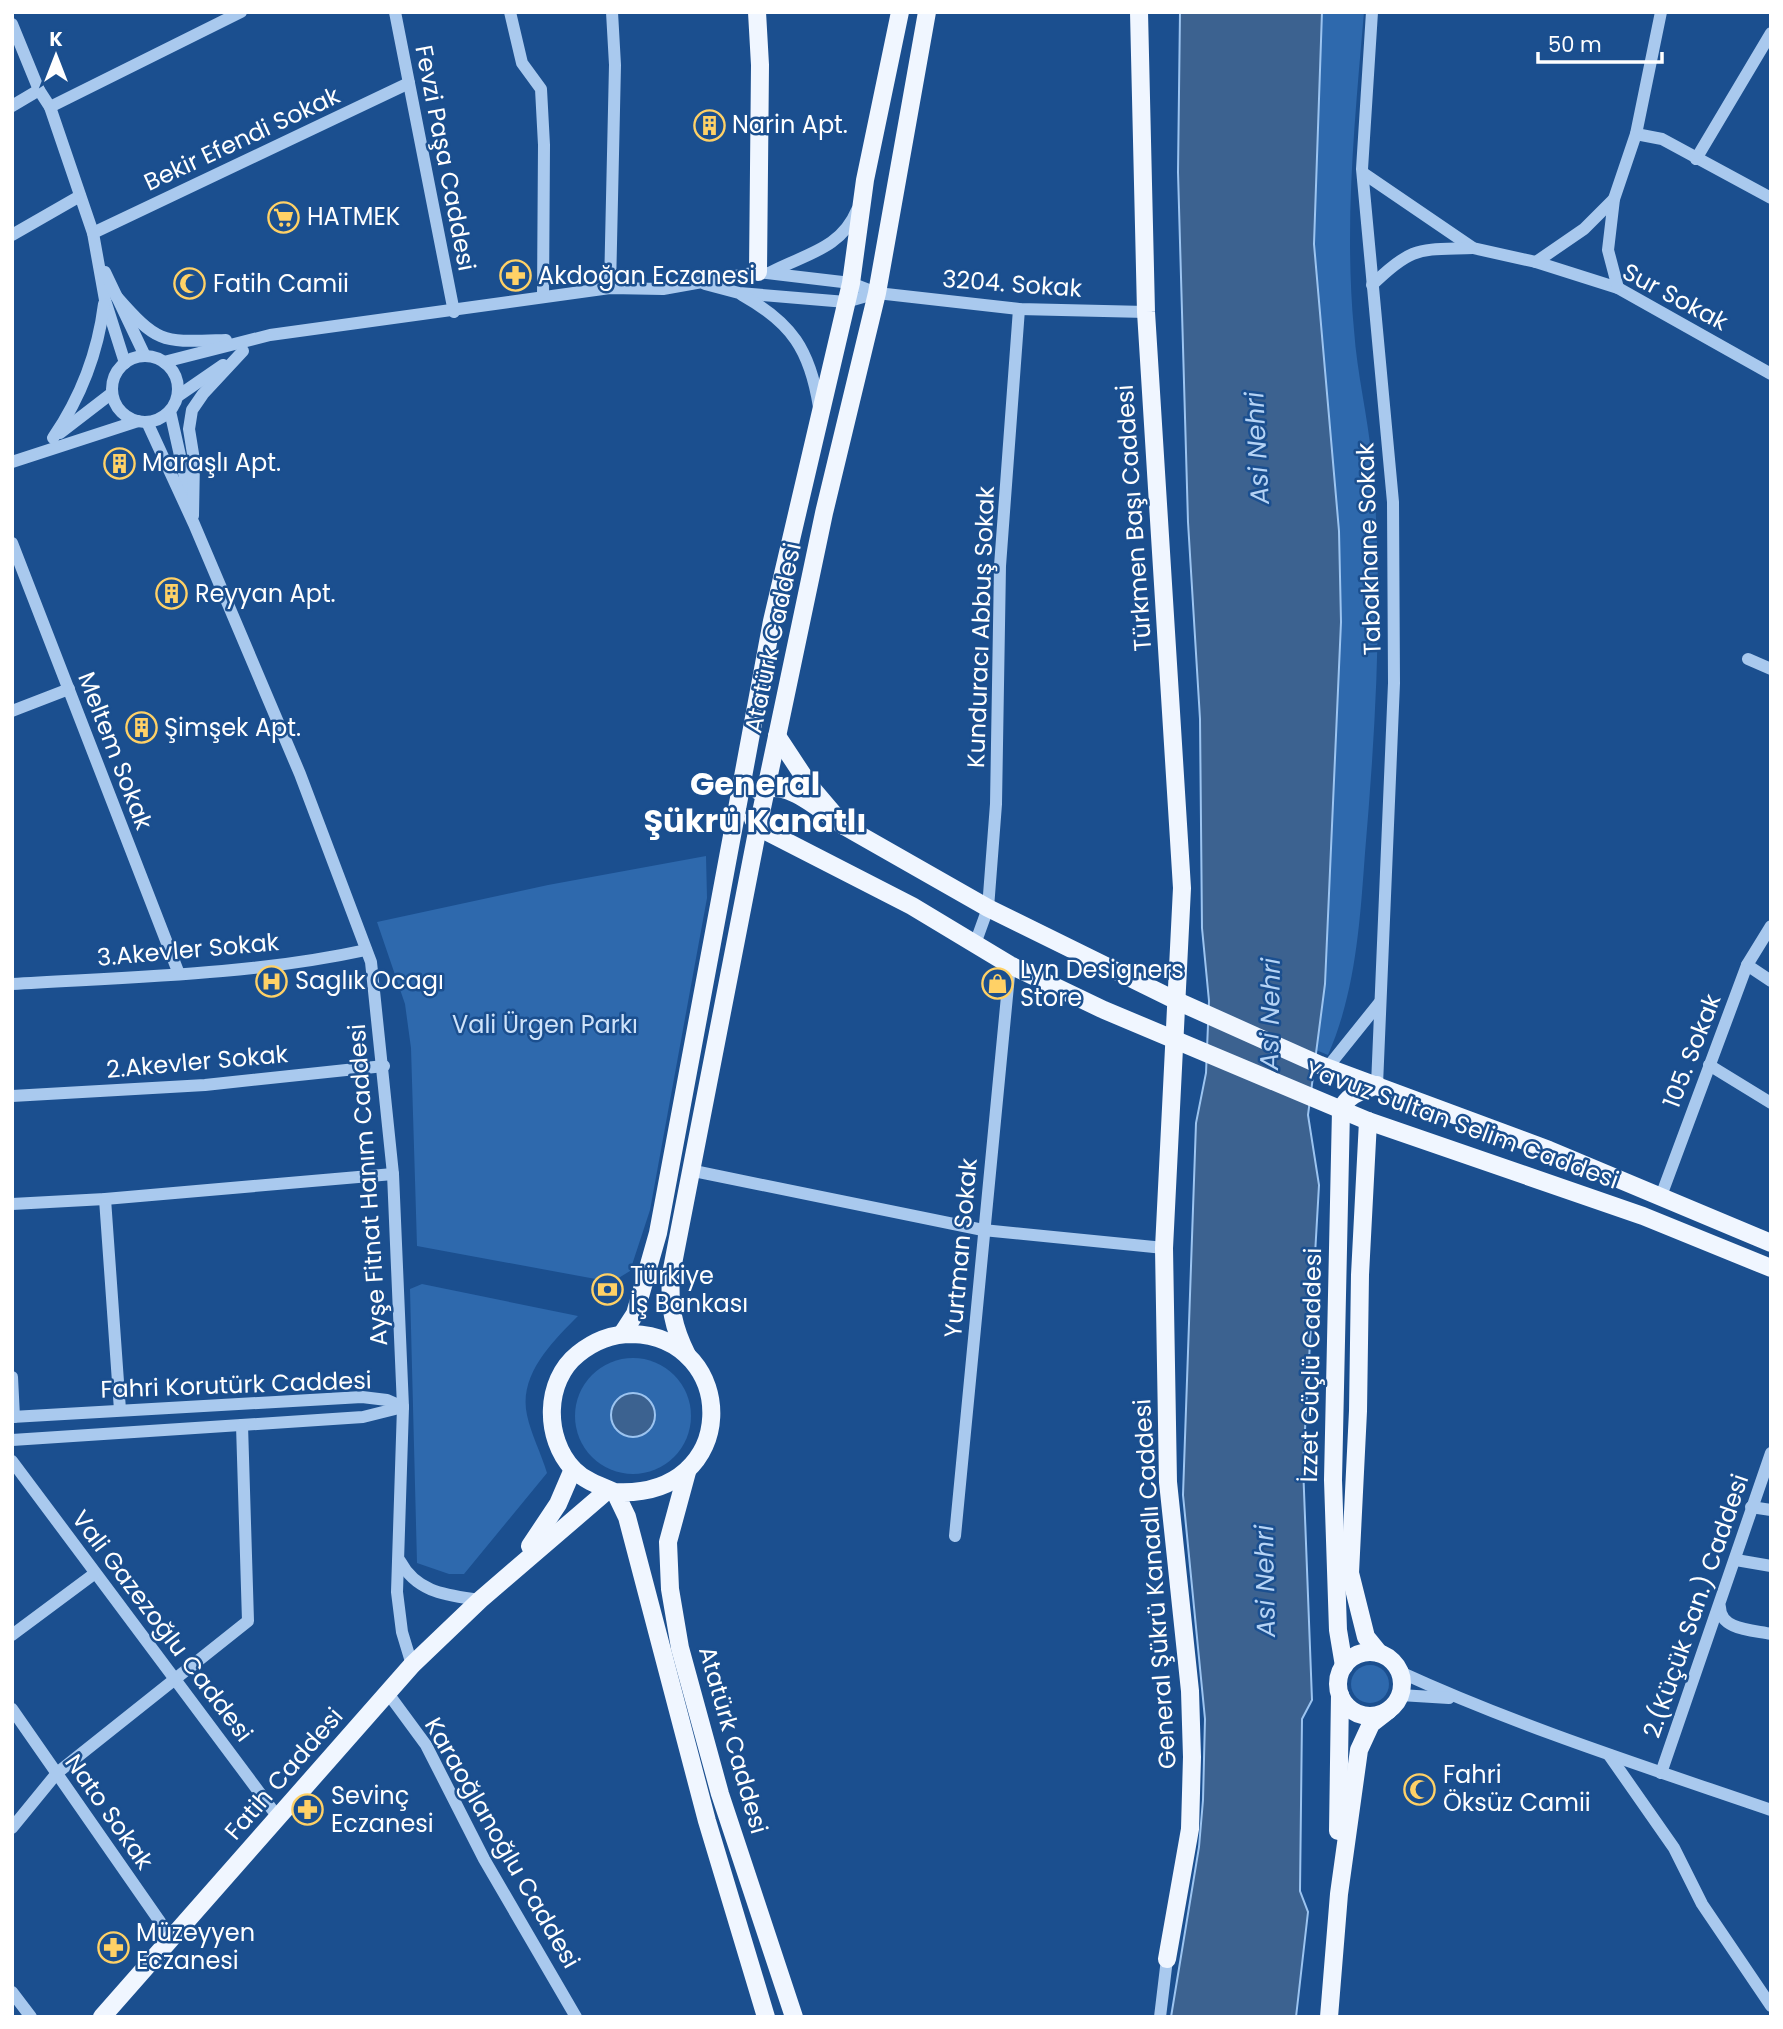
<svg xmlns="http://www.w3.org/2000/svg" width="1783" height="2029" font-family="Poppins,sans-serif">
<style>
.green{fill:#2e69ad}
.water{fill:#3c6290;stroke:#9cc4f0;stroke-width:2}
.lines{fill:none;stroke-linecap:round;stroke-linejoin:round}
.minor{stroke:#a9c9ee;stroke-width:12}
.major{stroke:#f0f6ff;stroke-width:18}
.labels{text-anchor:middle;stroke-width:5;stroke-linejoin:round;paint-order:stroke}
.poi-label{font-size:24px;fill:#fff;stroke:#1b4f8f;text-anchor:start}
.street-label{font-size:24px;fill:#fff;stroke:#1b4f8f}
.park-label{font-size:24px;fill:#cfe3fa;stroke:#1b4f8f}
.water-label{font-size:26px;font-style:italic;fill:#b5d3f5;stroke:#1b4f8f}
.district-label{font-size:32px;font-weight:bold;fill:#fff;stroke:#1b4f8f}
</style>
<rect width="100%" height="100%" fill="#1b4f8f"/>
<!-- green -->
<g class="green">
<path d="M1322 12H1364C1355 117 1344 225 1354 330 1357 374 1368 417 1372 461 1384 590 1376 724 1365 853 1360 921 1356 991 1328 1055L1316 1050 1325 984 1341 622 1339 531 1314 244Z"/>
<polygon points="706,856 707,898 650,1210 630,1271 612,1282 417,1246 411,1048 405,1004 377,922 548,885"/>
<path d="M422 1284 578 1316C553 1341 518 1375 527 1415 531 1434 541 1453 547 1473L464 1574H449L417 1563 410 1289Z"/>
<circle cx="633" cy="1416" r="58"/>
<circle cx="1370" cy="1684" r="19"/>
</g>
<!-- water -->
<g class="water">
<polygon points="1180,12 1322,12 1314,244 1339,531 1341,622 1325,984 1308,1115 1319,1185 1303,1465 1312,1700 1302,1719 1300,1891 1308,1912 1296,2017 1171,2017 1199,1847 1203,1800 1205,1719 1183,1495 1196,1123 1206,1073 1209,1001 1202,928 1200,719 1188,522 1178,172"/>
<circle cx="633" cy="1415" r="22"/>
</g>
<g class="lines">
<!-- minor -->
<g class="minor">
<polyline points="395,12 454,312"/>
<polyline points="510,12 522,63 541,89 544,145 543,296"/>
<polyline points="1372,12 1362,169 1393,502 1394,683 1377,1085"/>
<polyline points="12,24 39,90 50,107 93,233 105,300 125,363"/>
<polyline points="12,106 39,90"/>
<polyline points="50,107 241,12"/>
<polyline points="1636,134 1662,139 1771,198"/>
<polyline points="1696,159 1771,33"/>
<polyline points="1363,173 1473,248 1536,262 1618,288 1771,374"/>
<polyline points="93,233 409,83"/>
<polyline points="12,235 80,196"/>
<polyline points="1536,262 1584,229 1614,199"/>
<polyline points="105,272 145,356"/>
<path d="M771 272C805 254 841 249 857 210"/>
<polyline points="705,284 739,293 846,302 877,293"/>
<path d="M1372 285C1413 245 1419 250 1473 248"/>
<polyline points="610,288 615,65 612,12"/>
<polyline points="1618,288 1608,250 1614,199 1636,134 1661,12"/>
<path d="M742 295C792 323 810 350 819 407"/>
<path d="M116 296C159 345 162 342 226 340"/>
<circle cx="145" cy="389" r="33"/>
<polyline points="164,362 270,335 610,288 663,289 758,272 851,283 877,293 1019,309 1146,312"/>
<polyline points="178,396 223,365"/>
<polyline points="170,411 190,500"/>
<polyline points="147,422 194,524 300,774 371,962 393,1174 403,1407 397,1592 402,1632 412,1665"/>
<polyline points="60,433 112,393"/>
<path d="M53 438C81 397 98 352 104 304"/>
<polyline points="12,462 138,421"/>
<polyline points="193,516 194,460 189,429 192,410 203,394 243,351"/>
<polyline points="12,543 179,974"/>
<polyline points="1748,659 1771,669"/>
<polyline points="12,711 69,689"/>
<polyline points="975,944 988,908 996,804 1000,566 1019,309"/>
<polyline points="1747,965 1771,981"/>
<path d="M12 984C130 977 251 975 366 950"/>
<polyline points="1709,1065 1771,1103"/>
<polyline points="1327,1068 1380,1002"/>
<polyline points="12,1096 205,1085 384,1066"/>
<polyline points="694,1171 983,1230 1164,1248"/>
<polyline points="1661,1196 1747,965 1771,926"/>
<polyline points="105,1199 120,1410"/>
<polyline points="12,1204 105,1199 393,1174"/>
<polyline points="12,1377 14,1417"/>
<polyline points="12,1417 362,1397 387,1400 403,1407"/>
<polyline points="12,1440 363,1417 403,1407"/>
<polyline points="12,1461 277,1816"/>
<polyline points="1751,1507 1771,1510"/>
<polyline points="955,1536 1010,965"/>
<polyline points="1736,1560 1771,1566"/>
<path d="M400 1561C417 1593 447 1595 480 1600"/>
<path d="M1720 1607C1720 1630 1753 1630 1771 1634"/>
<polyline points="12,1635 94,1574"/>
<path d="M1400 1672C1520 1727 1646 1767 1771 1810"/>
<polyline points="387,1692 426,1745 484,1859 576,2017"/>
<polyline points="1400,1695 1449,1698"/>
<polyline points="12,1709 172,1939"/>
<polyline points="1609,1755 1674,1848 1702,1904 1771,2006"/>
<polyline points="1661,1773 1771,1453"/>
<polyline points="12,1828 57,1773 248,1621 242,1425"/>
<polyline points="12,1992 31,2017"/>
<polyline points="1160,2017 1167,1959"/>
</g>
<!-- major -->
<g class="major">
<polyline points="757,12 760,65 758,272"/>
<polyline points="1139,12 1146,312 1182,888 1164,1248 1168,1482 1190,1691 1192,1757 1190,1829 1167,1959"/>
<polyline points="777,736 810,786 844,826 988,908 1177,1001 1320,1065 1549,1150 1771,1243"/>
<path d="M759 791C788 778 820 811 844 826"/>
<polyline points="753,819 758,827 912,906 1010,965 1104,1010 1368,1121 1643,1216 1771,1268"/>
<polyline points="1368,1121 1360,1275 1358,1411 1350,1573 1366,1637 1379,1653"/>
<polyline points="622,1334 635,1314 658,1233 772,621 851,283 865,180 900,12"/>
<path d="M687 1355C673 1327 669 1306 671 1274L758 827 824 513 877 293 927 12"/>
<polyline points="687,1472 668,1542 670,1589 680,1648 720,1794 794,2017"/>
<path d="M615 1492C742 1499 739 1337 632 1334 613 1334 594 1341 578 1354 544 1381 544 1438 573 1469 585 1481 600 1486 615 1492L627 1517 707 1821 766 2017"/>
<polyline points="530,1546 558,1504 573,1469"/>
<circle cx="1370" cy="1684" r="32"/>
<path d="M1344 1666 1338 1630 1333 1480 1341 1110C1348 1094 1362 1091 1377 1085"/>
<polyline points="1338,1831 1340,1695"/>
<polyline points="102,2017 412,1665 480,1600 608,1490"/>
<polyline points="1329,2017 1339,1894 1359,1750 1371,1724 1389,1710"/>
</g>
</g>
<!-- icons -->
<defs>
<symbol id="building-ring" viewBox="-11 -11 22 22"><circle r="9.5" fill="#1b4f8f" stroke="#ffd166" stroke-width="1.5"/><path d="M-4-6H4V6H1V3H-1V6H-4ZM-2.5-4.3h1.7v1.8h-1.7ZM.8-4.3h1.7v1.8H.8ZM-2.5-1h1.7V.8h-1.7ZM.8-1h1.7V.8H.8Z" fill="#ffd166"/></symbol>
<symbol id="supermarket-ring" viewBox="-11 -11 22 22"><circle r="9.5" fill="#1b4f8f" stroke="#ffd166" stroke-width="1.5"/><path d="M-6-5.5h2.5l.6 2H6L4.5 2H-2.5L-4.4-4H-6ZM-1.5 3.2a1.3 1.3 0 1 0 .1 0ZM3 3.2a1.3 1.3 0 1 0 .1 0Z" fill="#ffd166"/></symbol>
<symbol id="pharmacy-ring" viewBox="-11 -11 22 22"><circle r="9.5" fill="#1b4f8f" stroke="#ffd166" stroke-width="1.5"/><path d="M-2-6h4v4h4v4h-4v4h-4v-4h-4v-4h4Z" fill="#ffd166"/></symbol>
<symbol id="mosque-ring" viewBox="-11 -11 22 22"><circle r="9.5" fill="#1b4f8f" stroke="#ffd166" stroke-width="1.5"/><path d="M3.5-4.9A6 6 0 1 0 3.5 4.9A5 5 0 1 1 3.5-4.9Z" fill="#ffd166"/></symbol>
<symbol id="hospital-ring" viewBox="-11 -11 22 22"><circle r="9.5" fill="#1b4f8f" stroke="#ffd166" stroke-width="1.5"/><path d="M-5-5h3v3.5h4V-5h3V5h-3V1.5h-4V5h-3Z" fill="#ffd166"/></symbol>
<symbol id="shop-ring" viewBox="-11 -11 22 22"><circle r="9.5" fill="#1b4f8f" stroke="#ffd166" stroke-width="1.5"/><path d="M-5-2.5h2.3a2.7 3.5 0 0 1 5.4 0H5L5.5 6h-11ZM-1.5-2.5h3a1.5 2.3 0 0 0-3 0Z" fill="#ffd166"/></symbol>
<symbol id="bank-ring" viewBox="-11 -11 22 22"><circle r="9.5" fill="#1b4f8f" stroke="#ffd166" stroke-width="1.5"/><path d="M-6-4H6V4H-6ZM0-2.3a2.3 2.3 0 1 0 0 4.6a2.3 2.3 0 1 0 0-4.6Z" fill="#ffd166"/></symbol>
</defs>
<g fill-rule="evenodd">
<use href="#building-ring" x="692" y="108" width="35" height="35"/>
<use href="#supermarket-ring" x="266" y="200" width="35" height="35"/>
<use href="#pharmacy-ring" x="498" y="258" width="35" height="35"/>
<use href="#mosque-ring" x="172" y="266" width="35" height="35"/>
<use href="#building-ring" x="102" y="446" width="35" height="35"/>
<use href="#building-ring" x="154" y="576" width="35" height="35"/>
<use href="#building-ring" x="124" y="710" width="35" height="35"/>
<use href="#hospital-ring" x="254" y="964" width="35" height="35"/>
<use href="#shop-ring" x="980" y="966" width="35" height="35"/>
<use href="#bank-ring" x="590" y="1272" width="35" height="35"/>
<use href="#mosque-ring" x="1402" y="1772" width="35" height="35"/>
<use href="#pharmacy-ring" x="290" y="1792" width="35" height="35"/>
<use href="#pharmacy-ring" x="96" y="1930" width="35" height="35"/>
</g>
<g class="labels">
<!-- poi labels -->
<g class="poi-label">
<text x="732" y="133">Narin Apt.</text>
<text x="307" y="225">HATMEK</text>
<text x="538" y="284">Akdoğan Eczanesi</text>
<text x="213" y="292">Fatih Camii</text>
<text x="142" y="471">Maraşlı Apt.</text>
<text x="195" y="602">Reyyan Apt.</text>
<text x="164" y="736">Şimşek Apt.</text>
<text x="1020" y="978">Lyn Designers<tspan x="1020" dy="28">Store</tspan></text>
<text x="295" y="989">Saglık Ocagı</text>
<text x="630" y="1284">Türkiye<tspan x="630" dy="28">İş Bankası</tspan></text>
<text x="1443" y="1783">Fahri<tspan x="1443" dy="28">Öksüz Camii</tspan></text>
<text x="331" y="1804">Sevinç<tspan x="331" dy="28">Eczanesi</tspan></text>
<text x="136" y="1941">Müzeyyen<tspan x="136" dy="28">Eczanesi</tspan></text>
</g>
<!-- street labels -->
<g class="street-label">
<text transform="translate(242 139) rotate(-25)" y="8">Bekir Efendi Sokak</text>
<text transform="translate(445 158) rotate(79)" y="8">Fevzi Paşa Caddesi</text>
<text transform="translate(1012 284) rotate(4)" y="8">3204. Sokak</text>
<text transform="translate(1675 297) rotate(28)" y="8">Sur Sokak</text>
<text transform="translate(1134 518) rotate(-94)" y="8">Türkmen Başı Caddesi</text>
<text transform="translate(1369 549) rotate(-92)" y="8">Tabakhane Sokak</text>
<text transform="translate(981 627) rotate(-88)" y="8">Kunduracı Abbuş Sokak</text>
<text transform="translate(773 638) rotate(-78)" y="8">Atatürk Caddesi</text>
<text transform="translate(115 751) rotate(69)" y="8">Meltem Sokak</text>
<text transform="translate(188 950) rotate(-5)" y="8">3.Akevler Sokak</text>
<text transform="translate(1692 1051) rotate(-69)" y="8">105. Sokak</text>
<text transform="translate(197 1062) rotate(-5)" y="8">2.Akevler Sokak</text>
<text transform="translate(1462 1125) rotate(20)" y="8">Yavuz Sultan Selim Caddesi</text>
<text transform="translate(368 1185) rotate(-94)" y="8">Ayşe Fitnat Hanım Caddesi</text>
<text transform="translate(961 1248) rotate(-85)" y="8">Yurtman Sokak</text>
<text transform="translate(1311 1365) rotate(-89)" y="8">İzzet Güçlü Caddesi</text>
<text transform="translate(236 1385) rotate(-2)" y="8">Fahri Korutürk Caddesi</text>
<text transform="translate(1155 1584) rotate(-94)" y="8">General Şükrü Kanadlı Caddesi</text>
<text transform="translate(1696 1606) rotate(-71)" y="8">2.(Küçük San.) Caddesi</text>
<text transform="translate(162 1626) rotate(53)" y="8">Vali Gazezoğlu Caddesi</text>
<text transform="translate(733 1740) rotate(74)" y="8">Atatürk Caddesi</text>
<text transform="translate(284 1774) rotate(-49)" y="8">Fatih Caddesi</text>
<text transform="translate(109 1812) rotate(55)" y="8">Nato Sokak</text>
<text transform="translate(502 1843) rotate(60)" y="8">Karaoğlanoğlu Caddesi</text>
</g>
<!-- park labels -->
<g class="park-label">
<text x="545" y="1033">Vali Ürgen Parkı</text>
</g>
<!-- water labels -->
<g class="water-label">
<text transform="translate(1257 448) rotate(-93)" y="9">Asi Nehri</text>
<text transform="translate(1270 1014) rotate(-89)" y="9">Asi Nehri</text>
<text transform="translate(1265 1581) rotate(-91)" y="9">Asi Nehri</text>
</g>
<!-- district labels -->
<g class="district-label">
<text x="755" y="795">General<tspan x="755" dy="37">Şükrü Kanatlı</tspan></text>
</g>
</g>
<!-- border -->
<rect width="1783" height="2029" fill="none" stroke="#ffffff" stroke-width="28"/>
<!-- north arrow -->
<g transform="translate(56 56)" stroke="#1b4f8f" stroke-width="5" paint-order="stroke">
<path d="M0-5L12 26L0 18L-12 26Z" fill="#ffffff"/>
<text y="-10" font-size="19" font-weight="bold" text-anchor="middle" fill="#ffffff">K</text>
</g>
<!-- scale -->
<path d="M1538 52v10h124v-10" fill="none" stroke="#ffffff" stroke-width="3.5"/>
<text x="1548" y="52" font-size="21" fill="#ffffff" stroke="#1b4f8f" stroke-width="5" paint-order="stroke">50 m</text>
</svg>
